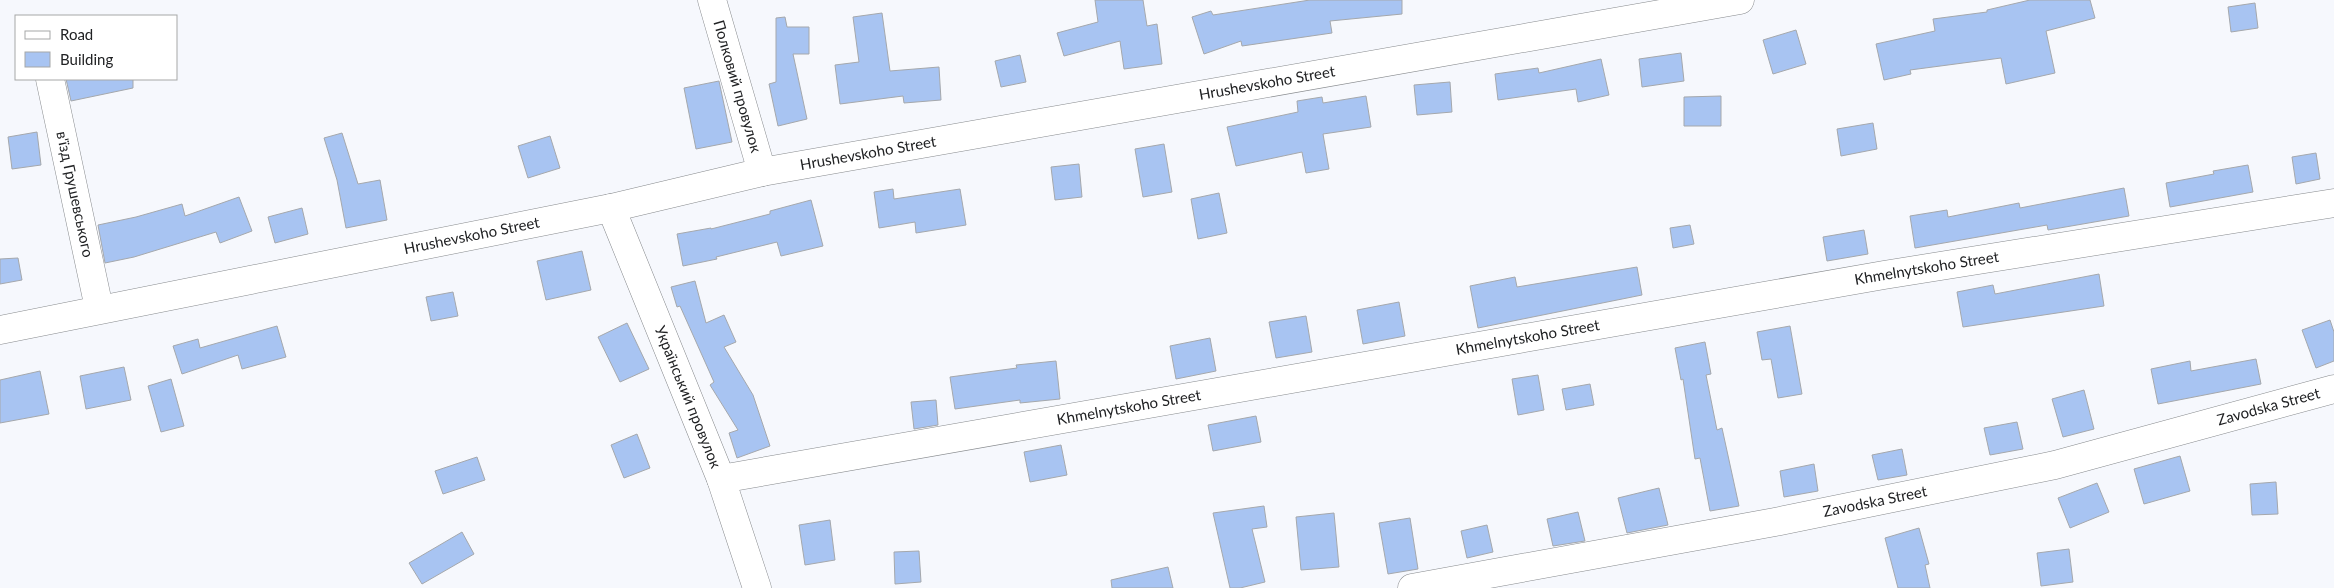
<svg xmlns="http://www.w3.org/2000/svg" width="2334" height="588" font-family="Lato,sans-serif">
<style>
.building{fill:#a8c4f2;stroke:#a5a8ac}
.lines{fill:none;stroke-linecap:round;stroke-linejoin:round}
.minor-casing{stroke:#878a8d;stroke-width:29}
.minor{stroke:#fff;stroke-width:28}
.labels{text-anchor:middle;stroke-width:4;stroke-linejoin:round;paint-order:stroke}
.street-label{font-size:15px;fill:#212224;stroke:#fff}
</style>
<rect width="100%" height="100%" fill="#f6f8fd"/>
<!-- building -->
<g class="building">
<polygon points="1095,0 1143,0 1147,26 1157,24 1162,64 1124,69 1120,41 1064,56 1057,33 1098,22"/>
<polygon points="1310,0 1402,0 1402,14 1330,21 1332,33 1242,46 1241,41 1204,54 1192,17 1211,11 1213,15"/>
<polygon points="2030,0 2090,0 2095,18 2046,31 2055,73 2006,84 2001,58 1910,70 1911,74 1884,80 1876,44 1935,31 1933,19 1987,12 1987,10"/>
<polygon points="2255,3 2258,28 2231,32 2228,7"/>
<polygon points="882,13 890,71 939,67 941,100 904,103 903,96 840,104 835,65 859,62 853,17"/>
<polygon points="785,17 787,27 809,27 809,54 793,54 807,119 778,126 769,84 776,82 776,18"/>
<polygon points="1796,30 1806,64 1773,74 1763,40"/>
<polygon points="1681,53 1684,81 1642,87 1639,59"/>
<polygon points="1020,55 1026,82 1001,87 995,61"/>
<polygon points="1601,59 1609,95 1578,102 1576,89 1498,100 1495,74 1538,68 1539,73"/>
<polygon points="66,79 133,79 133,88 71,101"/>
<polygon points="719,81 732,142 696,149 684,88"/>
<polygon points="1450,82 1452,112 1417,115 1414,85"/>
<polygon points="1366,96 1371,127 1323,134 1329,169 1306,173 1302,152 1236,166 1227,127 1298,112 1297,101 1322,97 1323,103"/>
<polygon points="1721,96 1721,126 1684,126 1684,97"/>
<polygon points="1873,123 1877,149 1841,156 1837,129"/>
<polygon points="37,132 41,165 12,169 8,137"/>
<polygon points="342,133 358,184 380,180 387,220 346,228 337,180 324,138"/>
<polygon points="550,136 560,168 528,178 518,146"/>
<polygon points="1164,144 1172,192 1143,197 1135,149"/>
<polygon points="2316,153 2320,179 2296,184 2292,157"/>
<polygon points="1079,164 1082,197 1055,200 1051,167"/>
<polygon points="2248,165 2253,192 2170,207 2166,183 2214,174 2213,171"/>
<polygon points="2124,188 2129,216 2048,230 2047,225 1915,248 1910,216 1947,210 1948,217 2019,203 2020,208"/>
<polygon points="893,189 894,199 960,189 966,225 916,233 915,222 879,228 874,192"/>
<polygon points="1219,193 1227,233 1198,239 1191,199"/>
<polygon points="239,197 252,231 220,243 216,232 134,257 105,263 98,225 136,217 182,204 185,216"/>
<polygon points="811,200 823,246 781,256 777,242 716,257 717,259 683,266 677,234 711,228 711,229 770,214 770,211"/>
<polygon points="302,208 308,234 275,243 268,217"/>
<polygon points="1690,225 1694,244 1673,248 1670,228"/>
<polygon points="1864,230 1868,254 1827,261 1823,237"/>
<polygon points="582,251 591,290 546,300 537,261"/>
<polygon points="18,258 22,280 0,284 0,259"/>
<polygon points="1637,267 1642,295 1478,328 1470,286 1515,277 1517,287"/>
<polygon points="2099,274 2104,306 1963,327 1957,292 1993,285 1995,294"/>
<polygon points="695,281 706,323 724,315 736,342 724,347 753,395 770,446 737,458 729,433 738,430 710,385 714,382 680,306 677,307 671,287"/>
<polygon points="453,292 458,316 431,321 426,297"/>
<polygon points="1399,302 1405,336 1363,344 1357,310"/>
<polygon points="1306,316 1312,352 1276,358 1269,322"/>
<polygon points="2330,320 2334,332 2334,361 2316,368 2302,330"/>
<polygon points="627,323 649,369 620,382 598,337"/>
<polygon points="277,326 286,357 242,369 238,355 182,374 173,346 198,339 200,348"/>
<polygon points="1790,326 1802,394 1778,398 1771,359 1762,360 1757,332"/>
<polygon points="1210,338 1216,371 1176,379 1170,346"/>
<polygon points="1705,342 1711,374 1706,375 1717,430 1722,428 1739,506 1710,511 1700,458 1695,459 1683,379 1681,380 1675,348"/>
<polygon points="2256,359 2261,384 2158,404 2151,369 2190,361 2191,371"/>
<polygon points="1056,361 1060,399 1020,403 1020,400 955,409 950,377 1017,368 1016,365"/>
<polygon points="124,367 131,400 86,409 80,376"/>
<polygon points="40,371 49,414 0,423 0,380"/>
<polygon points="1538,375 1544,410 1518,415 1512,379"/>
<polygon points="171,379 184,426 161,432 148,386"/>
<polygon points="1590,384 1594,405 1566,410 1562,389"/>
<polygon points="2084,390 2094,429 2063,437 2052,399"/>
<polygon points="936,400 938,425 914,429 911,402"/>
<polygon points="1256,416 1261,442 1213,451 1208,425"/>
<polygon points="2017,422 2023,449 1990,455 1984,428"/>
<polygon points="637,434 650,468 624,478 611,445"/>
<polygon points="1061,445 1067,475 1030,482 1024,452"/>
<polygon points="1902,449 1907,475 1878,480 1872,455"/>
<polygon points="2180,456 2190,491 2144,504 2134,469"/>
<polygon points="477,457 485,480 443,494 435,471"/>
<polygon points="1814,464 1818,491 1784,497 1780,471"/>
<polygon points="2276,482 2278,514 2252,515 2250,484"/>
<polygon points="2097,483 2109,512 2070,528 2058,498"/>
<polygon points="1659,488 1668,525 1627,533 1618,498"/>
<polygon points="1264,506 1267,527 1252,529 1265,582 1240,588 1230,588 1213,513"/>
<polygon points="1578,512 1585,541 1553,546 1547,519"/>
<polygon points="1334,513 1339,567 1301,570 1296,517"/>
<polygon points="1410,518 1418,569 1388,574 1379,523"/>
<polygon points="830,520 835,560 805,565 799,525"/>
<polygon points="1487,525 1493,552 1467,558 1461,531"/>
<polygon points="1919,528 1929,564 1925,565 1930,588 1898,588 1885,538"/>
<polygon points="462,532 474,554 422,584 409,563"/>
<polygon points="2069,549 2073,582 2041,586 2037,553"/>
<polygon points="919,551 921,582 895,584 894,552"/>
<polygon points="1168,567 1173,588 1112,588 1111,580"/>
</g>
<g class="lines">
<defs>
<g id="minor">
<path id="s1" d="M712 0 762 172"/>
<path id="s2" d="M50 79 99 308"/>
<path id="s3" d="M611 208 721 479 757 588"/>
<path id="s4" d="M0 330 611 208 762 172 1740 0"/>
<path id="s5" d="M721 479 1884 275 2334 203"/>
<path id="s6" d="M1412 588 1775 522 2055 465 2334 389"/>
</g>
</defs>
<!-- minor casing -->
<use href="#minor" class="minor-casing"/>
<!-- minor -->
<use href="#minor" class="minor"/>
</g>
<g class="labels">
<!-- street labels -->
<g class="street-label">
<text dy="5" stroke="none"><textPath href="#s4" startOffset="1291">Hrushevskoho Street</textPath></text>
<text dy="5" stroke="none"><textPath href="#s1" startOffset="90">Полковий провулок</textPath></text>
<text dy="5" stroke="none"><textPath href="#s4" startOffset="886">Hrushevskoho Street</textPath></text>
<text dy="5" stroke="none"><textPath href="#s2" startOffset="118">в'їзд Грушевського</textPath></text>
<text dy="5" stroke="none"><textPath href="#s4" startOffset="481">Hrushevskoho Street</textPath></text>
<text dy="5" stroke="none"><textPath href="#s5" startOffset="1224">Khmelnytskoho Street</textPath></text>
<text dy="5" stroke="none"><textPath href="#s5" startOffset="819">Khmelnytskoho Street</textPath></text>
<text dy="5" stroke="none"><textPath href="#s3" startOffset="204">Український провулок</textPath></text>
<text dy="5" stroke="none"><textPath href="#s6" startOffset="876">Zavodska Street</textPath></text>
<text dy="5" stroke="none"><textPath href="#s5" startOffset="414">Khmelnytskoho Street</textPath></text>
<text dy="5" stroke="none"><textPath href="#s6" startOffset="471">Zavodska Street</textPath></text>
</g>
</g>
<!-- legend -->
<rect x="15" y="15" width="162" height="65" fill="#ffffff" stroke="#a6a7a7"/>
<rect x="25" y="31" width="25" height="8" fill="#ffffff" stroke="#a6a7a7"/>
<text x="60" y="40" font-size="15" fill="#212224">Road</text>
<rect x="25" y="52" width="25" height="15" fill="#a8c4f2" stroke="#a6a7a7"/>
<text x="60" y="65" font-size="15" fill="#212224">Building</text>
</svg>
